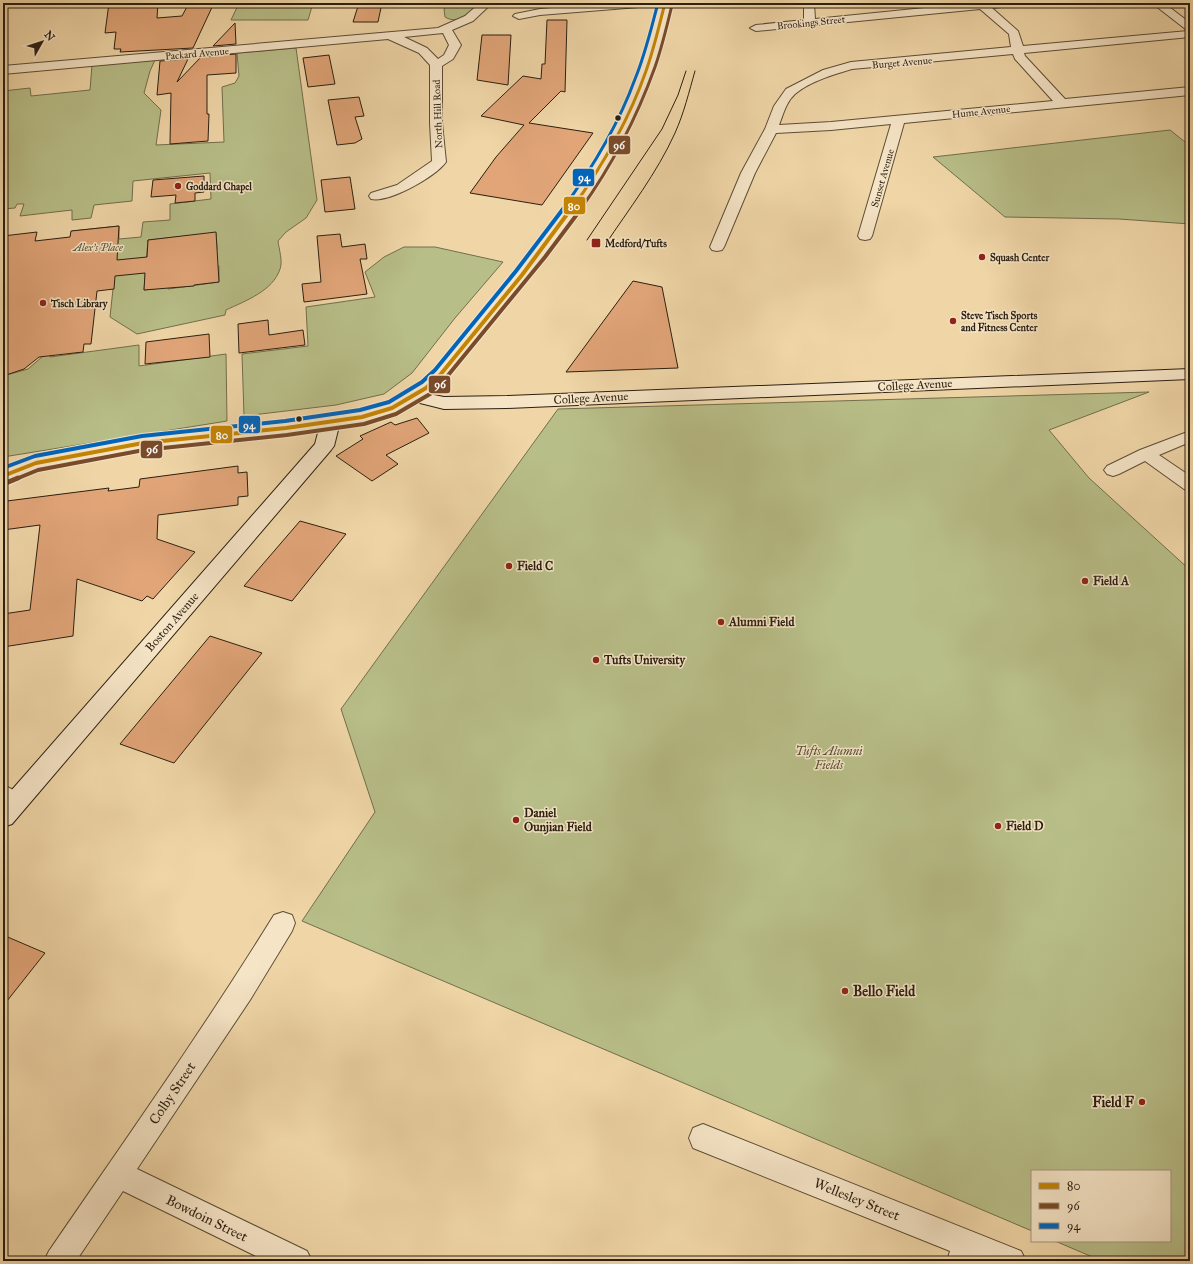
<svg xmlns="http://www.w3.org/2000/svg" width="1193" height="1264" font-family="'IM FELL Great Primer',serif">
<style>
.green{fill:#b8be88;stroke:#726e4c;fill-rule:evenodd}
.building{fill:#e1a578;stroke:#2b1f10}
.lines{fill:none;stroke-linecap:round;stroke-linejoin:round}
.street-casing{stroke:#5c4d36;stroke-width:2}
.secondary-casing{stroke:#2b1f10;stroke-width:2}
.street{fill:#f5e4c6;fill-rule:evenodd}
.secondary{fill:#f5e4c6;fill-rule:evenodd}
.tram{stroke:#2b1f10;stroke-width:1}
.bus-1-far1-casing{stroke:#f5e4c6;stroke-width:5}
.bus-1-casing{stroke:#f5e4c6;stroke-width:6}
.bus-2-far2-casing{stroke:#f5e4c6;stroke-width:5}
.bus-2-far1-casing{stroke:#f5e4c6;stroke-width:6}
.bus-2-casing{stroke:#f5e4c6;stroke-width:8}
.bus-3-far1-casing{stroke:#f5e4c6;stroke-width:5}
.bus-3-casing{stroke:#f5e4c6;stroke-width:6}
.bus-1-far1{stroke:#c48404;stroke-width:3}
.bus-1{stroke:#c48404;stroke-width:4}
.bus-2-far2{stroke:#7a4b2a;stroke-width:3}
.bus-2-far1{stroke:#7a4b2a;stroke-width:4}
.bus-2{stroke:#7a4b2a;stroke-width:5}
.bus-3-far1{stroke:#0065bd;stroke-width:3}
.bus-3{stroke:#0065bd;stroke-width:4}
.bus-dot{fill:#2b1f10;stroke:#f5e4c6;stroke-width:1.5}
.poi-dot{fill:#8f2418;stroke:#f5e4c6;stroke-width:1.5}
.labels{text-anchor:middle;stroke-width:3;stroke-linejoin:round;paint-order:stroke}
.far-street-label{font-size:10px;fill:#2b1f10;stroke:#f5e4c6}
.far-poi-label{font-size:10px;font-weight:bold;fill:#2b1f10;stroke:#f5e4c6;text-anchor:start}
.far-park-label{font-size:10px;font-style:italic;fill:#554f34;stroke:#f5e4c6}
.street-label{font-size:12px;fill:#2b1f10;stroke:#f5e4c6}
.poi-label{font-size:12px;font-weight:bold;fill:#2b1f10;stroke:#f5e4c6;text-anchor:start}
.park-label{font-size:12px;font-style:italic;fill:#554f34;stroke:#f5e4c6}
.near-poi-label{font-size:14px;font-weight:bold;fill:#2b1f10;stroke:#f5e4c6;text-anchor:start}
.near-street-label{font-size:14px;fill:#2b1f10;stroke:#f5e4c6}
.line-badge{stroke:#f5e4c6;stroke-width:1.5}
.badge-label{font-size:11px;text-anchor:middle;font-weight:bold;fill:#fff}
</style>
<rect width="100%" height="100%" fill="#f0d6a7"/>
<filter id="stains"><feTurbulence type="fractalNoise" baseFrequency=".005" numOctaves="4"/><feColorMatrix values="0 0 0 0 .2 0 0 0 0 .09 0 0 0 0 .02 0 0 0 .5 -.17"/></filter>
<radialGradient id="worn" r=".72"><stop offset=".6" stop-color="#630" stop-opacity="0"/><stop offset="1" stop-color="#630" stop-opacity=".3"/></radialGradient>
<!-- green -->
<g class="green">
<polygon points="239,3 313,3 308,20 231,20"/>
<path d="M462 4 475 5 477 7 476 11C466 16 456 24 445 17L444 9 447 6Z"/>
<path d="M296 48 317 200 306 218 286 232 278 241C279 249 283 262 280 269 273 291 245 301 226 310L225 315 137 334 110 317 113 289 68 264 72 231 119 226V239L141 237 143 222 170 220V204L211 199 210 173 133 181 132 201 94 205 91 218 72 220V210L20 216 24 204H17L15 208 3 209V91L30 88 31 96 90 90 92 65 155 60 150 71 144 93 161 110 156 145 224 142 222 87 235 83 239 76 237 53ZM216 233 217 249 201 268 219 266V282L168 289V287L144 290 148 240Z"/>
<polygon points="1170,130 1190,146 1190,224 1119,219 1005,217 933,157"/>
<polygon points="404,247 435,247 503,262 455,318 412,373 384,394 336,405 244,416 242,354 308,346 306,307 375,297 365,272 384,257"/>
<polygon points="139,345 139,366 226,354 227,421 3,457 3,376 28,369 50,350 50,357"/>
<polygon points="1149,392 1049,430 1089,478 1190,570 1190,751 1185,753 1190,756 1190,1261 1102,1261 1055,1241 1170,1241 1170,1171 1032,1171 1032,1231 302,921 375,812 341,709 558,409"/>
</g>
<!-- building -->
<g class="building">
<polygon points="109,3 158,3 157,18 182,16 189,3 214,3 193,48 120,52 121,49 114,49 116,32 105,33"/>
<polygon points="359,3 382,3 378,22 353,22"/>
<polygon points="547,20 567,20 565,92 561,91 529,123 593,133 542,205 470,193 496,157 524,125 481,116 523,76 541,79 542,64 545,64"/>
<polygon points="235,23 236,44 213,46"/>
<polygon points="482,35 511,35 508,85 477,80"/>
<polygon points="236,54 236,73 207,75 207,114 209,114 208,141 170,144 171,93 157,95 160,61 188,59 177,82 201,57"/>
<polygon points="329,55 335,84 308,87 303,58"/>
<polygon points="359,97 364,116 355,117 362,139 355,143 337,145 328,100"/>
<polygon points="204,176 204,192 195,193 195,201 175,203 176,195 151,197 153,180"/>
<polygon points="350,177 355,209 325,212 321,180"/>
<polygon points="119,226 117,260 147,257 148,240 216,232 219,282 194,285 194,286 144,290 145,273 115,276 114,289 97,291 91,344 84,344 83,352 39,357 24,369 3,376 3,236 37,232 35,241 70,237 71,231"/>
<polygon points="340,234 342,247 365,244 367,259 360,259 367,294 304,302 302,284 321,282 317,236"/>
<polygon points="633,281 662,287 678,368 566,372"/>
<polygon points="268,320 269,335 303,330 305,345 239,353 238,324"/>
<polygon points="209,334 210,357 145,364 146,342"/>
<polygon points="417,418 429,433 386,455 398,464 372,481 336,456 363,439 360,436 391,422 395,425"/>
<polygon points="238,466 238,473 247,472 248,496 238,497 238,505 158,515 157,539 195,552 153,599 147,596 142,601 77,579 73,636 3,647 3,614 30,610 40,525 3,530 7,501 109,488 108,491 139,487 140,479"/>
<polygon points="300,521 346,534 292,601 244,586"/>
<polygon points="210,636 262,653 174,763 120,744"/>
<polygon points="3,935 45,953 3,1006"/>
</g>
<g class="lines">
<defs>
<g id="street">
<path d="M480 3H490V5L473 21 452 30 461 45 453 59 442 66V123L446 162C435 177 389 203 371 199L369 196 371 193 397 185 432 161 430 123V65L419 53 388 39 3 74V66L438 28 465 16ZM443 33 449 45 444 55 438 59 427 48 404 37Z"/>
<polygon points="611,3 656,3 651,6 540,15 519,19 513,16 515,14 540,9"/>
<path d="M804 3H814L815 19 974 3H1015L1010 6 992 8 1018 31 1023 46 1188 31 1152 3H1164L1190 23V37L1024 53 1025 56 1065 99 1190 87V95L904 123 872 236 870 239 865 240 860 239 858 236 891 124 831 130 776 133 755 173 724 247 722 250 717 251 712 250 710 247 741 173 765 129 774 106 786 89 823 70 851 62 1011 47 1009 34 980 9 756 31 750 28 756 25 804 20ZM1013 54 1015 59 1053 101 831 122 779 125C783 115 786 102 795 94 810 81 833 75 852 69Z"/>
<polygon points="1190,431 1190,442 1159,455 1190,476 1190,491 1184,489 1145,461 1119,474 1113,476 1107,474 1104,470 1107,466 1140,450"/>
<polygon points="3,785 24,795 27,802 24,809 16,811 3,805"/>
<path d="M283 912 292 915 295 923 292 931 250 1000 137 1169 307 1251 312 1261H266L123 1191 76 1261H44L49 1251C125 1140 203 1030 274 915Z"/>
<polygon points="703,1124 1021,1251 1026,1261 947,1261 950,1251 693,1148 689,1138 693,1128"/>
</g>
<path id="secondary" d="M659 3H671C663 33 656 64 644 93 599 201 519 289 446 379L429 394 444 397 507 396 1190 369V379L507 408 444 409 416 402C392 416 366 422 339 426L334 446 331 450 12 824 3 827V800L315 444 319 429 143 449 40 468 3 482V469L36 457 143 437 286 422 360 412 385 404 420 384 434 371 533 250 569 203 593 167 630 94 643 63Z"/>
</defs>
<!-- street casing -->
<use href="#street" class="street-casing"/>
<!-- secondary casing -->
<use href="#secondary" class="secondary-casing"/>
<!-- street -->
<use href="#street" class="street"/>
<!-- secondary -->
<use href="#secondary" class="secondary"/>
<!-- tram -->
<g class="tram">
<polyline points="587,240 662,129 678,95 686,71"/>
<path d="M605 245C629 209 657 173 675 133 684 113 689 92 695 71"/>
</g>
<defs>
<path id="bus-1-far1" d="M571 210C601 168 629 120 646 71 654 49 659 26 665 3"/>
<polyline id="bus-1" points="3,476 36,463 143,443 286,428 362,417 392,408 426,388 440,375 522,275 571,209"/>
<path id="bus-2-far2" d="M580 210C611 167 637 117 655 67 662 47 667 26 672 5"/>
<polyline id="bus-2-far1" points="16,479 38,470 144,450 287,435 364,424 396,414 430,394 445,379 545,257 581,209"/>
<polyline id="bus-2" points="6,483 18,478"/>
<path id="bus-3-far1" d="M562 210C591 170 618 126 635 79 645 55 651 29 658 3"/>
<polyline id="bus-3" points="3,468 35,456 142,436 285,421 360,410 389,402 422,382 435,370 516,271 563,209"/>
</defs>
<!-- bus-1-far1 casing -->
<use href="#bus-1-far1" class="bus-1-far1-casing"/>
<!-- bus-1 casing -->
<use href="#bus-1" class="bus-1-casing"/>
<!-- bus-2-far2 casing -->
<use href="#bus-2-far2" class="bus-2-far2-casing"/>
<!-- bus-2-far1 casing -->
<use href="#bus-2-far1" class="bus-2-far1-casing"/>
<!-- bus-2 casing -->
<use href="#bus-2" class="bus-2-casing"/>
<!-- bus-3-far1 casing -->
<use href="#bus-3-far1" class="bus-3-far1-casing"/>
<!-- bus-3 casing -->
<use href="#bus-3" class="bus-3-casing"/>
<!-- bus-1-far1 -->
<use href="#bus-1-far1" class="bus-1-far1"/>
<!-- bus-1 -->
<use href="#bus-1" class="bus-1"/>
<!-- bus-2-far2 -->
<use href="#bus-2-far2" class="bus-2-far2"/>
<!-- bus-2-far1 -->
<use href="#bus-2-far1" class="bus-2-far1"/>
<!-- bus-2 -->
<use href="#bus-2" class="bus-2"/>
<!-- bus-3-far1 -->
<use href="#bus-3-far1" class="bus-3-far1"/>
<!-- bus-3 -->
<use href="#bus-3" class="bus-3"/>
</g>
<!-- markers -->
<g class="bus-dot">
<circle cx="618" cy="118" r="3.5"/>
<circle cx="299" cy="419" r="3.5"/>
</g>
<g class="poi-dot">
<circle cx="178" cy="186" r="4"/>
<rect x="591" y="238" width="10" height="10" rx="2"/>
<circle cx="982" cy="257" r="4"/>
<circle cx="43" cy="303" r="4"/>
<circle cx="953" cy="321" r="4"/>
<circle cx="509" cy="566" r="4"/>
<circle cx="1085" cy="581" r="4"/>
<circle cx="721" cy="622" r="4"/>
<circle cx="596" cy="660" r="4"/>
<circle cx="516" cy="820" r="4"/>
<circle cx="998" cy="826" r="4"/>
<circle cx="845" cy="991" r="4"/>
<circle cx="1142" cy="1102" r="4"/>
</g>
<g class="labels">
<!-- far-street labels -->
<g class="far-street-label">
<text transform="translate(811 22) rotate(-6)" y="4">Brookings Street</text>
<text transform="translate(197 53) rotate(-5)" y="4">Packard Avenue</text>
<text transform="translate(902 62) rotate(-5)" y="4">Burget Avenue</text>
<text transform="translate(981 111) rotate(-6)" y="4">Hume Avenue</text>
<text transform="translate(437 114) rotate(-92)" y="4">North Hill Road</text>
<text transform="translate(882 178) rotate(-74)" y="4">Sunset Avenue</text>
</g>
<!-- far-poi labels -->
<g class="far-poi-label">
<text x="186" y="190">Goddard Chapel</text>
<text x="605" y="247">Medford/Tufts</text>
<text x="990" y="261">Squash Center</text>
<text x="51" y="307">Tisch Library</text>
<text x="961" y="319">Steve Tisch Sports<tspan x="961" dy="12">and Fitness Center</tspan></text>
</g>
<!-- far-park labels -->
<g class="far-park-label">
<text x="98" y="251">Alex's Place</text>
</g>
<!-- street labels -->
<g class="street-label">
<text transform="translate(915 385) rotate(-3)" y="4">College Avenue</text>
<text transform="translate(591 398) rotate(-3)" y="4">College Avenue</text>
<text transform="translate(172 622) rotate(-49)" y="4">Boston Avenue</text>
</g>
<!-- poi labels -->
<g class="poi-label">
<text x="517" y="570">Field C</text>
<text x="1093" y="585">Field A</text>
<text x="729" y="626">Alumni Field</text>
<text x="604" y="664">Tufts University</text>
<text x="524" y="817">Daniel<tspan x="524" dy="14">Ounjian Field</tspan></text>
<text x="1006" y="830">Field D</text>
</g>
<!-- park labels -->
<g class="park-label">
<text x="829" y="755">Tufts Alumni<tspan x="829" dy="14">Fields</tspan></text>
</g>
<!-- near-poi labels -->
<g class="near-poi-label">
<text x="853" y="996">Bello Field</text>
<text x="1134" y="1107" text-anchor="end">Field F</text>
</g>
<!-- near-street labels -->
<g class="near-street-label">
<text transform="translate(172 1093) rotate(-56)" y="5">Colby Street</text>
<text transform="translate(857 1199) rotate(22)" y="5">Wellesley Street</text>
<text transform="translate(207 1218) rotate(26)" y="5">Bowdoin Street</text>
</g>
</g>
<g class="line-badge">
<rect x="608" y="135" width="23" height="20" rx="4" fill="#7a4b2a"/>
<rect x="572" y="168" width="23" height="19" rx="4" fill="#0065bd"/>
<rect x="563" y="196" width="23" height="19" rx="4" fill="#c48404"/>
<rect x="428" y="375" width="23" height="19" rx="4" fill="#7a4b2a"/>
<rect x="238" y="415" width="23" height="19" rx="4" fill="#0065bd"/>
<rect x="210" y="425" width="23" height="19" rx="4" fill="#c48404"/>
<rect x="140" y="440" width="23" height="19" rx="4" fill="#7a4b2a"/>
</g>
<g class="badge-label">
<text x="619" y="149">96</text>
<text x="584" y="181">94</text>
<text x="574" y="210">80</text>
<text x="440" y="388">96</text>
<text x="249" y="429">94</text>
<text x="222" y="439">80</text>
<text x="152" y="453">96</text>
</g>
<!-- margin -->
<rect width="1193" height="1264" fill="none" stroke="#f0d6a7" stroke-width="16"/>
<rect x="4" y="4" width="1185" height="1256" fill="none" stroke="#2b1f10" stroke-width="2"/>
<rect x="8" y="8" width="1177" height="1248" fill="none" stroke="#2b1f10"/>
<!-- legend -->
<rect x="1031" y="1170" width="140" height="72" fill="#f5e4c6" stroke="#a4957d"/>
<rect x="1039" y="1183" width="20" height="6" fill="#c48404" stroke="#a4957d"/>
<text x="1067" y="1190" font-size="12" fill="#2b1f10">80</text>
<rect x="1039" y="1203" width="20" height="6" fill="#7a4b2a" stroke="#a4957d"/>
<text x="1067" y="1210" font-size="12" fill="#2b1f10">96</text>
<rect x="1039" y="1223" width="20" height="6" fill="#0065bd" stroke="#a4957d"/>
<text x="1067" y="1230" font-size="12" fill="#2b1f10">94</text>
<!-- north arrow -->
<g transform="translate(42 42) rotate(51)" stroke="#f5e4c6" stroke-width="3" paint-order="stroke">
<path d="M0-3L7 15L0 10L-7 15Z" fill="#2b1f10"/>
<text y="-6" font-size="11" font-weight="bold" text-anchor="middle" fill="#2b1f10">N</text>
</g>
<rect width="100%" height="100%" filter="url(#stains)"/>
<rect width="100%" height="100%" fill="url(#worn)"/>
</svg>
